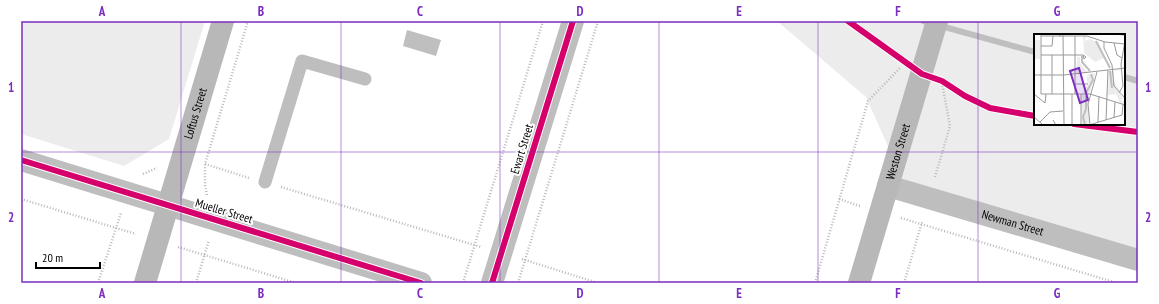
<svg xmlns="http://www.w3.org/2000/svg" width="1159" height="304" font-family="'PT Sans Narrow',sans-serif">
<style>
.green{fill:#ececec;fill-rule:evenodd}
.water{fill:#bfbfbf}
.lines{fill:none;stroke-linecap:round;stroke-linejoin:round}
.stream{stroke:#bfbfbf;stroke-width:6}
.path{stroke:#b9b9b9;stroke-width:2.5;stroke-dasharray:1 2;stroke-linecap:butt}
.lane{stroke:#bebebe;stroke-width:13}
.street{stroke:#bebebe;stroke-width:22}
.secondary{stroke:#b8b8b8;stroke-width:22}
.cycleway-casing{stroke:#fff;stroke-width:8}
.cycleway{stroke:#d6006c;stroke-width:6}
.grid{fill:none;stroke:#7b2cbf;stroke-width:1;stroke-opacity:0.55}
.labels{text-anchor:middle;stroke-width:4;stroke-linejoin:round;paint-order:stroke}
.street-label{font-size:12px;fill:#000;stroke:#fff}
.inset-river{fill:none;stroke:#bfbfbf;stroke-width:2}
.inset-road{fill:none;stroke:#999;stroke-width:1}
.view{fill:#7b2cbf;fill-opacity:0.15;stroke:#7b2cbf;stroke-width:2}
.inset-edge{fill:none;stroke:#000;stroke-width:2}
.neatline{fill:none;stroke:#7b2cbf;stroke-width:1.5}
.grid-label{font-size:13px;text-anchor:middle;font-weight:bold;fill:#7b2cbf}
</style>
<rect width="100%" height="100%" fill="#fff"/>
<!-- green -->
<g class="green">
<polygon points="21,21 205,21 169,139 124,166 21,134"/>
<path d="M777 21H1138V249L903 180 866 97ZM1035 35H1124V124H1035Z"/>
</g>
<!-- water -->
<polygon class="water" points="407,30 441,40 436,56 403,46"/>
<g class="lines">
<!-- stream -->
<g class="stream">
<polyline points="923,21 1035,52"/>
<polyline points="1124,77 1138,81"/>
</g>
<!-- path -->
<g class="path">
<polyline points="205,164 249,178"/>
<polyline points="143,174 157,168"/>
<polyline points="935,177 950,126 942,83"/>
<polyline points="281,187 481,247"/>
<polyline points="207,195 205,185 205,164 248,21"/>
<polyline points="21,199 136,234"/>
<polyline points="839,199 860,206"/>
<polyline points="901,218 1117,283"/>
<polyline points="178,247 296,283"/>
<polyline points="522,259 598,283"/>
<polyline points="98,283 121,213"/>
<polyline points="196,283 209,240"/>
<polyline points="463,283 543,21"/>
<polyline points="518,283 598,21"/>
<polyline points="815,283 868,101 900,68"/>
<polyline points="904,283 922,222"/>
</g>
<!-- lane -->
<polyline class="lane" points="265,182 302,61 365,79"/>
<!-- street -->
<g class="street">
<polyline points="21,160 421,283"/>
<path id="s1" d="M888 186 1138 260"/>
<polyline points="492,283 573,21"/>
</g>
<!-- secondary -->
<g class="secondary">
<path id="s2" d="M145 283 223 21"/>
<path id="s3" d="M859 283 937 21"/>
</g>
<defs>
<g id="cycleway">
<polyline points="848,21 922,74 942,81 965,96 990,108 1035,116"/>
<polyline points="1074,124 1138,132"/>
<polyline points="21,160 421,283"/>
<polyline points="492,283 573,21"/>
</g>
</defs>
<!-- cycleway casing -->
<use href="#cycleway" class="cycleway-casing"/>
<!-- cycleway -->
<use href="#cycleway" class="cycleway"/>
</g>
<!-- grid -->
<path class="grid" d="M181 21V283M341 21V283M500 21V283M659 21V283M818 21V283M978 21V283M21 152H1138"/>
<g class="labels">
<!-- street labels -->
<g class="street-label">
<text dy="4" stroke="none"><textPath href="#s2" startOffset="177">Loftus Street</textPath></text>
<text transform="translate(522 149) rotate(-73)" y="4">Ewart Street</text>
<text dy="4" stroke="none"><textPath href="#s3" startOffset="137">Weston Street</textPath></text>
<text transform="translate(224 211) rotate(17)" y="4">Mueller Street</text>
<text dy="4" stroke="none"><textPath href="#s1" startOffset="130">Newman Street</textPath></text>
</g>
</g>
<!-- overview -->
<g transform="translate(1034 34)">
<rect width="91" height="91" fill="#fff"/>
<path d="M49 2H53L50 7 56 5 63 8 70 24 61 28 50 19ZM0 6H6V25H0ZM43 23H46V29L54 39 42 40ZM87 35V36L88 47V53L87 36 80 37V47L85 57 88 53 85 58H84L82 55H81L91 65H87L88 68 91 66V71L86 69 82 60 74 61 75 37H79V49V37ZM61 39 54 65 55 89 48 91 47 61 53 51 56 50 53 49V41Z" fill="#ececec"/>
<path class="inset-river" d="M62 7 76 34M48 22V28L56 37M76 37 78 54M52 59 59 46 57 40M51 90 49 83 52 75V62"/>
<path class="inset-road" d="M7 0V60M29 0 30 91M78 0 91 1M7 2H27M25 2H53L71 8 91 10M41 2V60M70 8V14L78 31 80 52 91 64M80 9 83 21 88 24M7 12H18L19 2M7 21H49L52 23 50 25 49 21M0 41H29M30 41 91 34M40 50H54M85 59 89 52 87 30 91 7M0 60 11 69 12 60M7 60H56L91 71M18 60V21M47 60V91M0 83 9 91M80 84 81 68M19 86 22 91H37M72 86 74 36M6 88 16 78 29 77M64 88 65 62M38 91V60M55 91 88 81 89 71M56 91 54 70 63 38"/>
<path class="view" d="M45 34 54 66 46 69 36 37Z"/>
<rect width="91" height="91" class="inset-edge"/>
</g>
<!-- border -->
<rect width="1159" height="304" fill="none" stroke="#ffffff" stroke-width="44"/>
<!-- scale -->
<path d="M36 262v6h64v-6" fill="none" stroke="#000000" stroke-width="2"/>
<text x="42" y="262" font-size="12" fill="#000000" stroke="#ffffff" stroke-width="3" paint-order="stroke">20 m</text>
<rect x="22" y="22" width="1115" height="260" class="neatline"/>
<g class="grid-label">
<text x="102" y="16">A</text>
<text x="261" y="16">B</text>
<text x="420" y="16">C</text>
<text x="580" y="16">D</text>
<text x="739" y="16">E</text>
<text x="898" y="16">F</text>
<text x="1057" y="16">G</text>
<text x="11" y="92">1</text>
<text x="1148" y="92">1</text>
<text x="11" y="222">2</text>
<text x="1148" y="222">2</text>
<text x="102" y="298">A</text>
<text x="261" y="298">B</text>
<text x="420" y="298">C</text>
<text x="580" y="298">D</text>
<text x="739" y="298">E</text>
<text x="898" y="298">F</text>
<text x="1057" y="298">G</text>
</g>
</svg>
